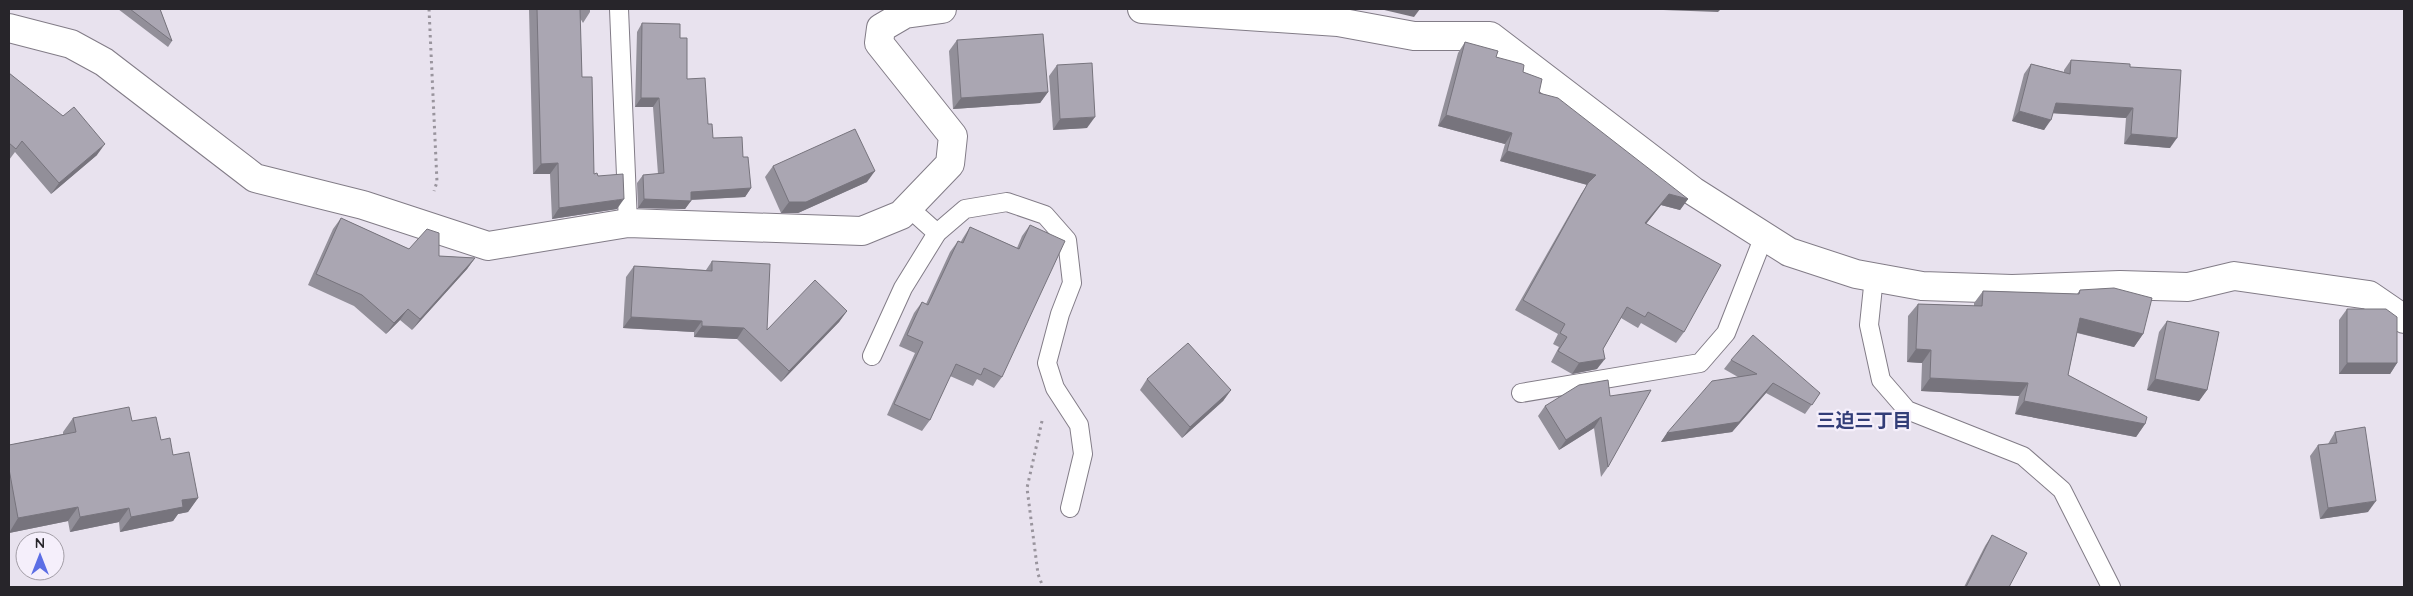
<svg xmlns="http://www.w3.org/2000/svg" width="2413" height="596" font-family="Quicksand,'Noto Sans JP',sans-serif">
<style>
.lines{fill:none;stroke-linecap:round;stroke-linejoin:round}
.lane-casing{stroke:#827c87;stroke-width:20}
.street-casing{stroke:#827c87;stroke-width:30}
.path{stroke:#99949d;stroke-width:3;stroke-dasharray:2.5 4;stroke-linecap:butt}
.lane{stroke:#fff;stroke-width:18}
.street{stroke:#fff;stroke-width:28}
.wall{fill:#928f99}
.shaded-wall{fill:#77747d}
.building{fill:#aaa6b2;stroke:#77747d}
.labels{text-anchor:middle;stroke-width:4.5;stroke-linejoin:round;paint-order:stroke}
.neighbourhood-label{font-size:19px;font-weight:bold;fill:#323d78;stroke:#f5effb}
</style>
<rect width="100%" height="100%" fill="#e8e2ee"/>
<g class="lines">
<defs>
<g id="lane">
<polyline points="619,9 628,223"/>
<polyline points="908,207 937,233"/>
<polyline points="1874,277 1869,325 1881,380 1907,410 2023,456 2062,490 2111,587"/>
<polyline points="872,356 903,288 937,233 965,209 1007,202 1045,215 1067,240 1072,283 1060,314 1047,363 1055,388 1079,425 1083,454 1070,508"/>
<polyline points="1521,393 1700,363 1726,333 1764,236"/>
</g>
<g id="street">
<polyline points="1142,9 1338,22 1414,36 1490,36 1693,191 1789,252 1856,274 1922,286 2012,289 2120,285 2188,287 2234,276 2369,295 2404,319"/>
<polyline points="9,28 71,44 104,62 255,178 363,205 488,246 628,223 862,231 901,215 950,164 953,136 879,43 881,28 905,14 942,9"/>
</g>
</defs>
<!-- lane casing -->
<use href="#lane" class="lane-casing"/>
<!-- street casing -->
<use href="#street" class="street-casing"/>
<!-- path -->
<g class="path">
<polyline points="429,9 437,182 434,191"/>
<polyline points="1042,421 1027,488 1038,574 1043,587"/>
</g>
<!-- lane -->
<use href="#lane" class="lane"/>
<!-- street -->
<use href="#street" class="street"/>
</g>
<!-- wall -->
<g class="wall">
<polygon points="118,9 160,9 172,41 168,47"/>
<polygon points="529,9 590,9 590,12 583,23 580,18 582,77 594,174 598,176 617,209 552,219 550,174 533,174"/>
<polygon points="642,23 680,38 687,79 708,124 713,138 743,157 751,188 745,197 691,200 685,209 638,208 637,183 643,175 658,174 653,107 635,107 637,32"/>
<polygon points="957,40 1048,92 1040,103 953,109 949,51"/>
<polygon points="1465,42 1496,57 1523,72 1539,93 1688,199 1680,210 1661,205 1646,224 1684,332 1676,343 1641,323 1638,328 1621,318 1603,349 1597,369 1572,374 1551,362 1559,347 1553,344 1558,334 1515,310 1581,194 1587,185 1500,161 1505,144 1438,126 1458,53"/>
<polygon points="2071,60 2130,67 2170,148 2124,144 2126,118 2053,113 2044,130 2012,121 2024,74 2031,64 2064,72 2064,70"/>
<polygon points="1057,65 1087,128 1053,130 1049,76"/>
<polygon points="9,73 97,155 51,194 15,152 9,160"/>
<polygon points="773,166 867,182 798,213 781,213 765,177"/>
<polygon points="341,218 409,249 439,256 475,258 467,269 412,330 400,320 386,334 354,306 308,285 333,229"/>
<polygon points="1030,225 1002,377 994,388 977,379 973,386 950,376 930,420 922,431 887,415 915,353 899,346 914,313 922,302 926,304 950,252 958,241 960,243 963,238 970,227 1017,248 1022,236"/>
<polygon points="712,261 767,330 847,311 839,322 781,382 737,339 694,337 694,332 623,328 626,277 634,266 706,270"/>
<polygon points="2080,290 2143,334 2134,347 2077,333 2068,375 2145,424 2136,437 2015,414 2019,396 1921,391 1922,363 1907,362 1908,316 1918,304 1974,306 1974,303 1983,291 2077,294"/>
<polygon points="2347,309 2397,363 2390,374 2339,374 2339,320"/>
<polygon points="2167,321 2207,390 2199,401 2147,390 2159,332"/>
<polygon points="1731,360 1820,393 1805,414 1766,393 1732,432 1661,442 1667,433 1738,377 1724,369"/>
<polygon points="1147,379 1231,390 1223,401 1182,438 1140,390"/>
<polygon points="1608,380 1608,467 1601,477 1594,428 1559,450 1538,416 1545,406"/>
<polygon points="73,418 132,421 161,440 173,455 198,498 188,512 178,514 173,521 120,532 119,522 70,532 68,521 9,533 9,445 63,434 63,432"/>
<polygon points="2335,432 2368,512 2320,519 2310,456 2318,445 2328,444"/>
<polygon points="1992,535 2009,587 1964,587 1985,546"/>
</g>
<!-- shaded-wall -->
<g class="shaded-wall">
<polygon points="1380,9 1420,9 1414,17"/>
<polygon points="1636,9 1721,9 1718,12"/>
<polygon points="1048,92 1040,103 953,109 961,98"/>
<polygon points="641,98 659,98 653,107 635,107"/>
<polygon points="2056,103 2133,108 2126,118 2049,113"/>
<polygon points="2019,111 2051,120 2044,130 2012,121"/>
<polygon points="1446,115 1512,133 1505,144 1438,126"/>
<polygon points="1095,117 1087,128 1053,130 1060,119"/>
<polygon points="2131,134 2177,138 2170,148 2124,144"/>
<polygon points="105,144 97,155 51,194 59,183"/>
<polygon points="1507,151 1596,175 1588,185 1500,161"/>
<polygon points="558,163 550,174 533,174 541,164"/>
<polygon points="875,171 867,182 798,213 781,213 789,202"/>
<polygon points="751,188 745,197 685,200 691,192"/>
<polygon points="1669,194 1688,199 1680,210 1661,205 1638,234 1645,223"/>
<polygon points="624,199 617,209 552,219 559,208"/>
<polygon points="644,199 691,201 685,209 638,208"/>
<polygon points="475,258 467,269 412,330 420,319"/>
<polygon points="408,309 400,320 386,334 394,323"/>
<polygon points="847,311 839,322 781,382 789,371"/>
<polygon points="631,317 702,321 694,332 623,328"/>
<polygon points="2080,318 2143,334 2134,347 2071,331"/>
<polygon points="702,326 744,328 737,339 694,337"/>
<polygon points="1916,349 1931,350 1922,363 1907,362"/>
<polygon points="1605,359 1597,369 1572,374 1579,363"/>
<polygon points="2347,363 2397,363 2390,374 2339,374"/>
<polygon points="1930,378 2028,383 2019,396 1921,391"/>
<polygon points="2155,379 2207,390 2199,401 2147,390"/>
<polygon points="1773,383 1766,393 1732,432 1661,442 1667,433"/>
<polygon points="1231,390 1223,401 1182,438 1190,427"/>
<polygon points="2024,401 2145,424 2136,437 2015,414"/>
<polygon points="1601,417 1594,428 1559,450 1566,440"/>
<polygon points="198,498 188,512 178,514 173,521 120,532 131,517 182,500"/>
<polygon points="2376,501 2368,512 2320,519 2328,508"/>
<polygon points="78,507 68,521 9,533 18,518"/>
<polygon points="129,508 119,522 70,532 80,517"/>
</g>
<!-- building -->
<g class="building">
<polygon points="130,9 160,9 172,41"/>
<polygon points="537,9 580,9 582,77 592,77 594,174 597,173 598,176 623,174 624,199 559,208 558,163 541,164"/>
<polygon points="642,23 680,24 680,38 687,38 687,79 705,78 708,124 712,124 713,138 742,137 743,157 748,157 751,188 691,192 691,201 644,199 643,175 664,173 659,98 641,98"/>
<polygon points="1043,34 1048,92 961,98 957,40"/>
<polygon points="1465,42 1498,51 1496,57 1522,64 1524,65 1523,72 1542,79 1539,93 1558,98 1688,199 1669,194 1645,223 1721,265 1684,332 1648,312 1645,317 1627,307 1603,349 1605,359 1579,363 1558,351 1567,337 1560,333 1565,324 1523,300 1588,183 1596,175 1507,151 1512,133 1446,115"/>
<polygon points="2071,60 2130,64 2130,67 2181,70 2177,138 2131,134 2133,108 2056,103 2051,120 2019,111 2031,64 2070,74"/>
<polygon points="1092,63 1095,117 1060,119 1057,65"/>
<polygon points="9,73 63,116 74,107 105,144 59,183 22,141 16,149 9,143"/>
<polygon points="855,129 875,171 806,202 789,202 773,166"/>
<polygon points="341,218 409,249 427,229 439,233 439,256 475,258 420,319 408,309 394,323 362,295 316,274"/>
<polygon points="1030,225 1065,241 1002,377 984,368 981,375 956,364 930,420 894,404 923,342 907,335 922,302 928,305 958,241 963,243 970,227 1019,249"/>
<polygon points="712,261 770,264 767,330 815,280 847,311 789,371 744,328 702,326 702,321 631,317 634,266 712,271"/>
<polygon points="2114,288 2152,298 2143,334 2080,318 2068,375 2147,417 2145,424 2024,401 2028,383 1930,378 1931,350 1916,349 1918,304 1982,306 1983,291 2079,294 2080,290"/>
<polygon points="2347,309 2386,309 2397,317 2397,363 2347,363"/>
<polygon points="2167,321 2219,332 2207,390 2155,379"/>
<polygon points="1753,335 1820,393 1812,405 1773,383 1739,422 1667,433 1712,381 1757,374 1731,360"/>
<polygon points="1188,343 1231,390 1190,427 1147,379"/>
<polygon points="1608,380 1610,396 1651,390 1608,467 1601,417 1566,440 1545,406 1579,385"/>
<polygon points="129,407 132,421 156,417 161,440 170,438 173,455 189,452 198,498 182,500 183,507 131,517 129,508 80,517 78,507 18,518 9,469 9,445 76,432 73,418"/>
<polygon points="2365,427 2376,501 2328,508 2318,445 2337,443 2335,432"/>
<polygon points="1992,535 2027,553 2009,587 1966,587"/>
</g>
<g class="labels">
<!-- neighbourhood labels -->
<g class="neighbourhood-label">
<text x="1864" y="427">三迫三丁目</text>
</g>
</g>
<!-- border -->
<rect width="2413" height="596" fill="none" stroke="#27252a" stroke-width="20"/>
<!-- north arrow -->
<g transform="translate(40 556)"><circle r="24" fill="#f5effb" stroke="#a39ea7"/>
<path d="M0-4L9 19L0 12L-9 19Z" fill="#5c6ee5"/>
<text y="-8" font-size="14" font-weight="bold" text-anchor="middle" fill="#27252a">N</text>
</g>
</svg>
